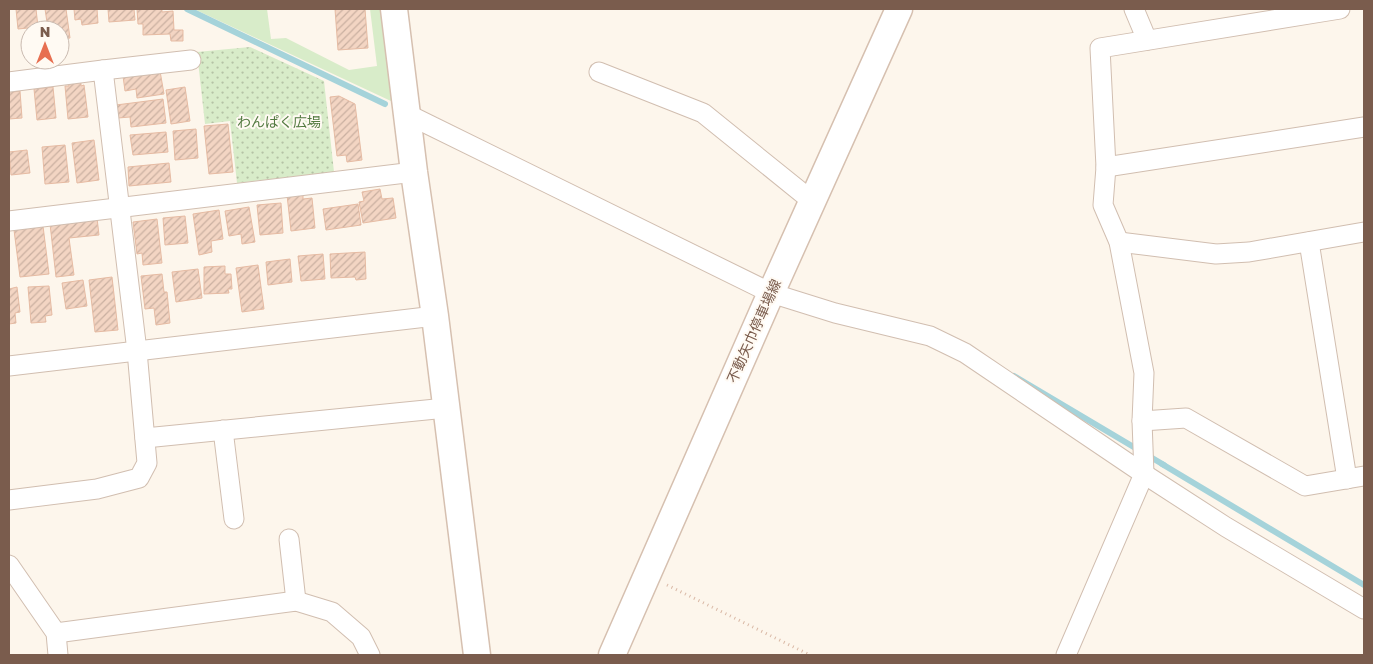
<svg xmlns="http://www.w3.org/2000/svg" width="1373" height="664" font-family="'Golos Text','Noto Sans JP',sans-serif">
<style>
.grass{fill:#d8ecc9}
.park{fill:url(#park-dots)}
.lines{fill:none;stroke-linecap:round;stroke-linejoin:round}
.stream{stroke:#a5d3da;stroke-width:6}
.building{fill:url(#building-hatch);stroke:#e6bba3}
.street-casing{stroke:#d1beb0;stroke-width:21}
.secondary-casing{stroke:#d6c0b0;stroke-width:29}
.path{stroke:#d9b8a5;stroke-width:3;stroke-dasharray:1 4;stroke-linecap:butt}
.street{stroke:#fff;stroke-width:19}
.secondary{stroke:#fff;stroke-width:26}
.labels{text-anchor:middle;stroke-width:4;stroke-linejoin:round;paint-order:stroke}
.park-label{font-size:14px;fill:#537a41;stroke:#fffaf3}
.street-label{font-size:14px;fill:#7a5c4d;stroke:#fffaf3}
</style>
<defs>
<pattern id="park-dots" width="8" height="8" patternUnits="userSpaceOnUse" patternTransform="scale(1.25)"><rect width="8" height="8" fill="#d8ecc9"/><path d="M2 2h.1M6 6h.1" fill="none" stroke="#b4c2a5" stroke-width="1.8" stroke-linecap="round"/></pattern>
<pattern id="building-hatch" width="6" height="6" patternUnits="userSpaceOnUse" patternTransform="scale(1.25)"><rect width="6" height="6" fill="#f3d5c3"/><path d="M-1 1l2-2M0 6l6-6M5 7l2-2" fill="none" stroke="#cab0a1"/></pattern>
</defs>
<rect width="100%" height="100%" fill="#fdf6ec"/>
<!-- grass -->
<polygon class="grass" points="194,9 267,9 271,39 286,38 349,70 377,66 370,9 381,9 393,102"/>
<!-- park -->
<polygon class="park" points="250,47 324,81 334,172 237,183 230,121 205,124 197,52"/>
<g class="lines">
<!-- stream -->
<g class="stream">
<polyline points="187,9 385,104"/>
<polyline points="1014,376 1164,465"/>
<polyline points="1162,464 1364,585"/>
</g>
</g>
<!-- building -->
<g class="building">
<polygon points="16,9 36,9 38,27 18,29"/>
<polygon points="45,9 66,9 70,38 60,39 60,30 55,30 54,28 48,29"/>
<polygon points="74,9 97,9 98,23 82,25 81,19 75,20"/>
<polygon points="108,9 134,9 135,20 109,22"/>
<polygon points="137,9 162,9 162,12 173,11 174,30 183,30 183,41 171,41 170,34 143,35 143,24 138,24"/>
<polygon points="335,9 365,9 368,48 338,50"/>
<polygon points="160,71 164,94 137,98 136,89 125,91 123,76"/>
<polygon points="81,81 81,86 84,85 88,117 68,119 65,86 69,86 68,82"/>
<polygon points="53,87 56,118 37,120 34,89"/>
<polygon points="185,87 190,121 171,124 166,90"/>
<polygon points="13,88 13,92 20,91 22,118 9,119 9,89"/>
<polygon points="339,96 355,104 362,160 347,162 346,155 337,156 330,97"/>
<polygon points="163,99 166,123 131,127 130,117 118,118 116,105"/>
<polygon points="228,124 233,172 209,174 204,126"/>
<polygon points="196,129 198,158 175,160 173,131"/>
<polygon points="166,132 168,152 133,155 130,135"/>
<polygon points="94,140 99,180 77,183 72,143"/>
<polygon points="65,145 69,182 45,184 42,147"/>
<polygon points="27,150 30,173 11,175 9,152"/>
<polygon points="169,163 171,182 129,186 128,167"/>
<polygon points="380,189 382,199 393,198 396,218 363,223 359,202 364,201 362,192"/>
<polygon points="303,194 303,199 312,198 315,228 291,231 287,195"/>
<polygon points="281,203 283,233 260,235 257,205"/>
<polygon points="358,204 361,225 326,230 323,209"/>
<polygon points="249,207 255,242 242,244 241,234 229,236 225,211"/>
<polygon points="219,210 223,239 211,241 212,252 199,255 193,214"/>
<polygon points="185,216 188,243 165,245 163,218"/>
<polygon points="97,218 99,235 69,238 74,275 56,277 50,224"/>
<polygon points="157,219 162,263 143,265 142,253 137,254 133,222"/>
<polygon points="43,226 49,274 20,277 14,230"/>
<polygon points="365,252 366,279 356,280 355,277 331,278 330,254"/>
<polygon points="323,254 325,279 301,281 298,256"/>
<polygon points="290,259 292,282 268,285 266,262"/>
<polygon points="258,265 264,309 242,312 236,268"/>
<polygon points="225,266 225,274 231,274 232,289 228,289 229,293 204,294 204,267"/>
<polygon points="198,269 202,298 176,302 172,272"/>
<polygon points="162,274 164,292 167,292 170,323 156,325 154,308 145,309 141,276"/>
<polygon points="112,277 118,330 95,332 89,280"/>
<polygon points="83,280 87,306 66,309 62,283"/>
<polygon points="49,286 52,315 45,316 46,322 31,323 28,287"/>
<polygon points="17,287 20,312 15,313 16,323 9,324 9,289"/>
</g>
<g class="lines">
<defs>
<g id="street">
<polyline points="1134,9 1147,40"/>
<polyline points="103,70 191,60"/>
<polyline points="599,72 703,113 812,201"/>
<polyline points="9,82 103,70 137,351 147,463 139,478 97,489 9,500"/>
<polyline points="407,114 771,293 835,313 930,336 965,353 1144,474 1226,527 1364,609"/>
<polyline points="1106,167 1364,127"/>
<polyline points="9,221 414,172"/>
<polyline points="1119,242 1216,254 1249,252 1364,232"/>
<polyline points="1309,242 1347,479"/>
<polyline points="9,366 435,316"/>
<polyline points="1142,421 1186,418 1305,486 1364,476"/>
<polyline points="223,430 234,519"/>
<polyline points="145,438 446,408"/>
<polyline points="289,539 296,601"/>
<polyline points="9,565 56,633 58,655"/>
<polyline points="56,633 296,601 332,612 361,637 370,655"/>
<polyline points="1066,655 1144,474 1142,421 1144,373 1119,242 1103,205 1106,167 1100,48 1340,9"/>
</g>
<g id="secondary">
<polyline points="394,9 414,172 435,316 477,655"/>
<polyline points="612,655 771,293 899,9"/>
</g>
</defs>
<!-- street casing -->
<use href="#street" class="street-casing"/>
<!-- secondary casing -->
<use href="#secondary" class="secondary-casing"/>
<!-- path -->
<polyline class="path" points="667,585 810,655"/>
<!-- street -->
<use href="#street" class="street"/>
<!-- secondary -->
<use href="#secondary" class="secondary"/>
</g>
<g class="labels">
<!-- park labels -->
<g class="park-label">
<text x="279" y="127">わんぱく広場</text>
</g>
<!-- street labels -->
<g class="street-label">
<text transform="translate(754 331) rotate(-66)" y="5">不動矢巾停車場線</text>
</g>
</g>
<!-- border -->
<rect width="1373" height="664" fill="none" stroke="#7a5c4d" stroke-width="20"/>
<!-- north arrow -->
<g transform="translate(45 45)"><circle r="24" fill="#fffaf3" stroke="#cabbb1"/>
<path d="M0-4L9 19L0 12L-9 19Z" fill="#e76f51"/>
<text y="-8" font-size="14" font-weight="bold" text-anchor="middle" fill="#7a5c4d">N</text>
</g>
</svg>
